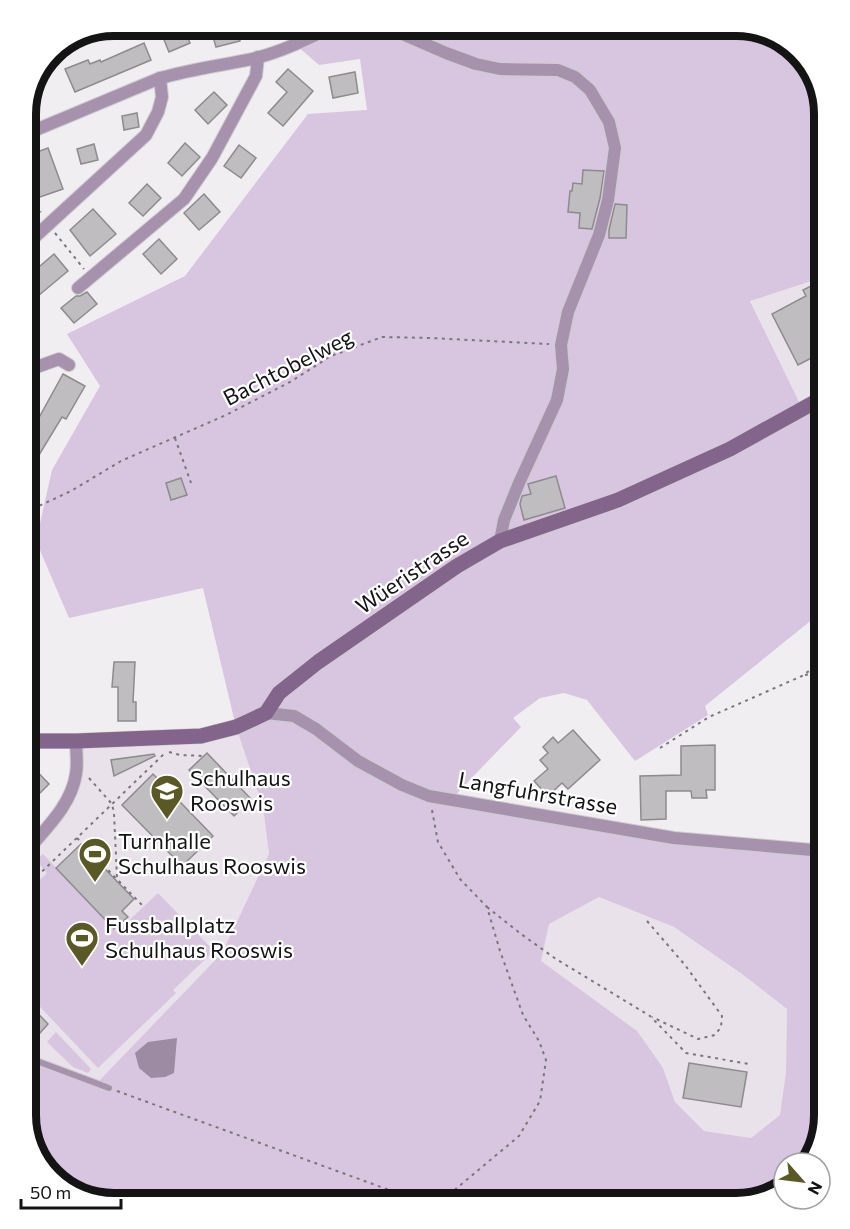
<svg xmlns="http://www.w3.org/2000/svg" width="850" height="1229" font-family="Commissioner,sans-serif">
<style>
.built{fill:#e9e2eb}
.green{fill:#d8c5df;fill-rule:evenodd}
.water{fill:#9d8ba3}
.building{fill:#bfbdc0;stroke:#8d8b8d;stroke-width:1.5}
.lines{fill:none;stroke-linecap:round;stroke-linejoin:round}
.lane-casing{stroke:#cdcbce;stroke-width:8}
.street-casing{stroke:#cdcbce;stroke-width:14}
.secondary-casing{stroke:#cdcbce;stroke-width:16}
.path{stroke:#797779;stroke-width:2;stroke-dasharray:3 4.5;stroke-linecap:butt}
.lane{stroke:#a692ad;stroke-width:6}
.street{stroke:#a692ad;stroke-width:12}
.secondary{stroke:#83658c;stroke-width:15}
.labels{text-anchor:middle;stroke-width:4.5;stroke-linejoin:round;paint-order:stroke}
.street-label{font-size:22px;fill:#151415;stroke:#fff}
.poi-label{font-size:22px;fill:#151415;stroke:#fff;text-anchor:start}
.rim{fill:none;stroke:#151415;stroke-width:8}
</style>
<rect width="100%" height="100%" fill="#f0eef1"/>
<!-- built -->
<g class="built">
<polygon points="824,277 824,397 802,409 750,300"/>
<polygon points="236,727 263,807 269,854 222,953 97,1083 26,1054 26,852 69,797 76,741"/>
<polygon points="599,897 674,927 742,974 787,1009 786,1072 780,1115 751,1138 704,1131 675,1102 663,1068 541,961 549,924"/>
</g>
<!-- green -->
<g class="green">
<path d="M265 26H301L307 39 334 26H742L781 38 813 70 824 114V277L750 301 802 408 824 397V610L705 706 708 715 635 761 587 700 564 693 540 698 513 718 521 727 458 792 455 800 673 838 824 851V1116L812 1160 809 1163H784V1188L780 1192 737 1203H108L69 1191 37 1159 26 1115V1054L97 1083 222 953 269 854 263 807 236 727 203 588 69 618 36 541 52 470 100 386 67 334 185 276 308 114 367 110 360 59 319 65 296 45ZM599 897 674 927 742 974 787 1009 786 1072 780 1115 751 1138 704 1131 675 1102 663 1068 637 1031 541 961 549 924Z"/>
<polygon points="43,854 117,932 158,893 214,951 173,990 176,993 98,1068 26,992 26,893 47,873 36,860"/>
<polygon points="56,1032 91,1069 88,1073 73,1067 47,1042"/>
</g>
<!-- water -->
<polygon class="water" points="177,1038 174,1073 165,1077 151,1078 139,1068 135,1053 148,1042"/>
<!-- building -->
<g class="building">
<polygon points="170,26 183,26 190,43 169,52 160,30"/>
<polygon points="210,26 236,26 240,41 216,47"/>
<polygon points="144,43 151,60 75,92 65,69 88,60 90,64 100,60 101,62"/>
<polygon points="288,69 313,91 283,126 268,113 287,92 276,82"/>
<polygon points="355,72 358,93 333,98 329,77"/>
<polygon points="214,92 227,105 208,124 195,110"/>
<polygon points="137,113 139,127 124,130 122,116"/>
<polygon points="185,143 200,157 182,176 168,163"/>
<polygon points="94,144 98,160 81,164 77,149"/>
<polygon points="239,145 256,158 241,178 224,166"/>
<polygon points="48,148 63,189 34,199 26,176 26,156"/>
<polygon points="583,170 604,171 600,198 592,229 579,228 580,213 568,212 570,191 572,191 573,183 582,184"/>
<polygon points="147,184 161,198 143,216 129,203"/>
<polygon points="204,194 220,212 199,230 184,213"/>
<polygon points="615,204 627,205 626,238 609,238 609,230"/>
<polygon points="93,209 116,234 90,256 70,230"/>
<polygon points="159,239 177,259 161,274 143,254"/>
<polygon points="54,254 68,271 26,306 26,278"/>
<polygon points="815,284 825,303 825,351 798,365 772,314 806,296 803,290"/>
<polygon points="87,292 97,304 74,323 61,308 76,296 80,296"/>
<polygon points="63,374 85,386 66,419 62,417 39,455 26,447 26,426 30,419 36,423"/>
<polygon points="556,476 565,508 524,520 520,504 522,496 531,494 528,484"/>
<polygon points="181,478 187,495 171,500 166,483"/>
<polygon points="114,662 135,662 133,702 136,702 136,721 118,721 118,687 112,687"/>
<polygon points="573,730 600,760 568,789 562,783 548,796 534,781 548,769 540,760 548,753 543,747 553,737 558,743"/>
<polygon points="715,745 715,790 706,790 707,798 692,798 691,791 666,791 666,819 641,820 640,776 681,775 681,746"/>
<polygon points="207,753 251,799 234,816 189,770"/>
<polygon points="154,754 155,756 114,776 111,760"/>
<polygon points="26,760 49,784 26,807"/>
<polygon points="153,774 213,836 182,866 122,805"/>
<polygon points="81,844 134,899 122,911 128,917 114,929 56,868"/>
<polygon points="26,1001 48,1024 39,1034 26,1019"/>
<polygon points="689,1063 747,1072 741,1107 683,1098"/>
</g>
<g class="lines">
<defs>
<polyline id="lane" points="26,1057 109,1088"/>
<g id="street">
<polyline points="301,26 306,39"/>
<polyline points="384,26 446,53 476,64 500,69 558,70 575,77 590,90 609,122 615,148 608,200 599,235 568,312 561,345 563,369 557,400 519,483 504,520 500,541"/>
<path d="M26 134 160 78C192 69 224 65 256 58 284 51 309 38 334 26"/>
<polyline points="26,245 146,135 158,112 162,97 160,78"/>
<polyline points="78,288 184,199 212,158 256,76 258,57"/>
<polyline points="26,375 34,368 59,359 69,365"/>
<polyline points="266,713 294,716 316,729 358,761 402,785 429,796 674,838 824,851"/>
<path d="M26 852C45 829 71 806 76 774 78 763 76 752 76 741"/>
</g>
<polyline id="secondary" points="26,741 76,741 201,736 236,727 266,713 279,693 318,662 457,566 500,541 618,500 730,449 824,397"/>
</defs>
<!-- lane casing -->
<use href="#lane" class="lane-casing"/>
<!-- street casing -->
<use href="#street" class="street-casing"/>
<!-- secondary casing -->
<use href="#secondary" class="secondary-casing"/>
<!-- path -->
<g class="path">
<polyline points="26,194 41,212"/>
<polyline points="55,233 84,269"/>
<polyline points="175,438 191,483"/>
<polyline points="26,512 71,491 121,461 226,415 290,382 331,356 382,337 430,338 549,344"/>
<polyline points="805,675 824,672"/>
<polyline points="660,748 709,717 802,676 824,660"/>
<polyline points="169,752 180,755 204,756"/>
<polyline points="89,778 112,804 114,813 117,878"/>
<polyline points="432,810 438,842 460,879 487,907 500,951 523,1015 539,1041 546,1060 540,1101 519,1136 439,1203"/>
<polyline points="77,838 142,905"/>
<polyline points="26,887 166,752"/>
<polyline points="487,907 521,934 556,959 650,1016 686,1053 749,1064"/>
<polyline points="647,921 685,965 722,1016 721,1027 715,1035 698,1039 652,1017"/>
<polyline points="117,1091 425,1203"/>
</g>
<!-- lane -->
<use href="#lane" class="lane"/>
<!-- street -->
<use href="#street" class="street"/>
<!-- secondary -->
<use href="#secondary" class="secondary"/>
</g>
<!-- icons -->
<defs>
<symbol id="school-pin" viewBox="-11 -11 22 30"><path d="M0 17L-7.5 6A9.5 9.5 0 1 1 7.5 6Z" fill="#5a5925" stroke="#fff"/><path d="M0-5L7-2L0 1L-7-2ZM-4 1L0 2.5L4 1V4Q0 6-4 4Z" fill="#fff"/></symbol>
<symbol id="stadium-pin" viewBox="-11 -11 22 30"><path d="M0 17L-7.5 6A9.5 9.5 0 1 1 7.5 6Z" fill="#5a5925" stroke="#fff"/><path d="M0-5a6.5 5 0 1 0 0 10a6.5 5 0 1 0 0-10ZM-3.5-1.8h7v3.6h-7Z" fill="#fff"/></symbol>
</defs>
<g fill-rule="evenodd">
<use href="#school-pin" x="148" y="772" width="38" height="52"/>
<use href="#stadium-pin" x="76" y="835" width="38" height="52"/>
<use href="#stadium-pin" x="63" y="919" width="38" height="52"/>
</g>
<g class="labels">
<!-- street labels -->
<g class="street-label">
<text transform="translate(288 367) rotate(-27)" y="8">Bachtobelweg</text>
<text transform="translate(412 572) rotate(-34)" y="8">Wüeristrasse</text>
<text transform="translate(538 793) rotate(10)" y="8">Langfuhrstrasse</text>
</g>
<!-- poi labels -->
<g class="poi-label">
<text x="190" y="786">Schulhaus<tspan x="190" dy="25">Rooswis</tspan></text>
<text x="118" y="849">Turnhalle<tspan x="118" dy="25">Schulhaus Rooswis</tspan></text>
<text x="105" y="933">Fussballplatz<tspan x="105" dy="25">Schulhaus Rooswis</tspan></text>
</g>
</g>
<!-- crop -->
<path d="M0 0H850V1229H0ZM114 36H736A78 78 0 0 1 814 114V1115A78 78 0 0 1 736 1193H114A78 78 0 0 1 36 1115V114A78 78 0 0 1 114 36Z" fill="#fff" fill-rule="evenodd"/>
<path class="rim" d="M114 36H736A78 78 0 0 1 814 114V1115A78 78 0 0 1 736 1193H114A78 78 0 0 1 36 1115V114A78 78 0 0 1 114 36Z"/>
<!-- north arrow -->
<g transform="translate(802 1181) rotate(118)"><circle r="28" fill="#ffffff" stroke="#a1a1a1" stroke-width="1.5"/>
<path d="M0-4.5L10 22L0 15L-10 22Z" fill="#5a5925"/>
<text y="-9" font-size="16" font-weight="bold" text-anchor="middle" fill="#151415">N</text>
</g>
<!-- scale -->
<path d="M21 1199v9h100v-9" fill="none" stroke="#151415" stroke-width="3"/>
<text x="30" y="1199" font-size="18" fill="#151415" stroke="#ffffff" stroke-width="4.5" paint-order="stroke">50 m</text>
</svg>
